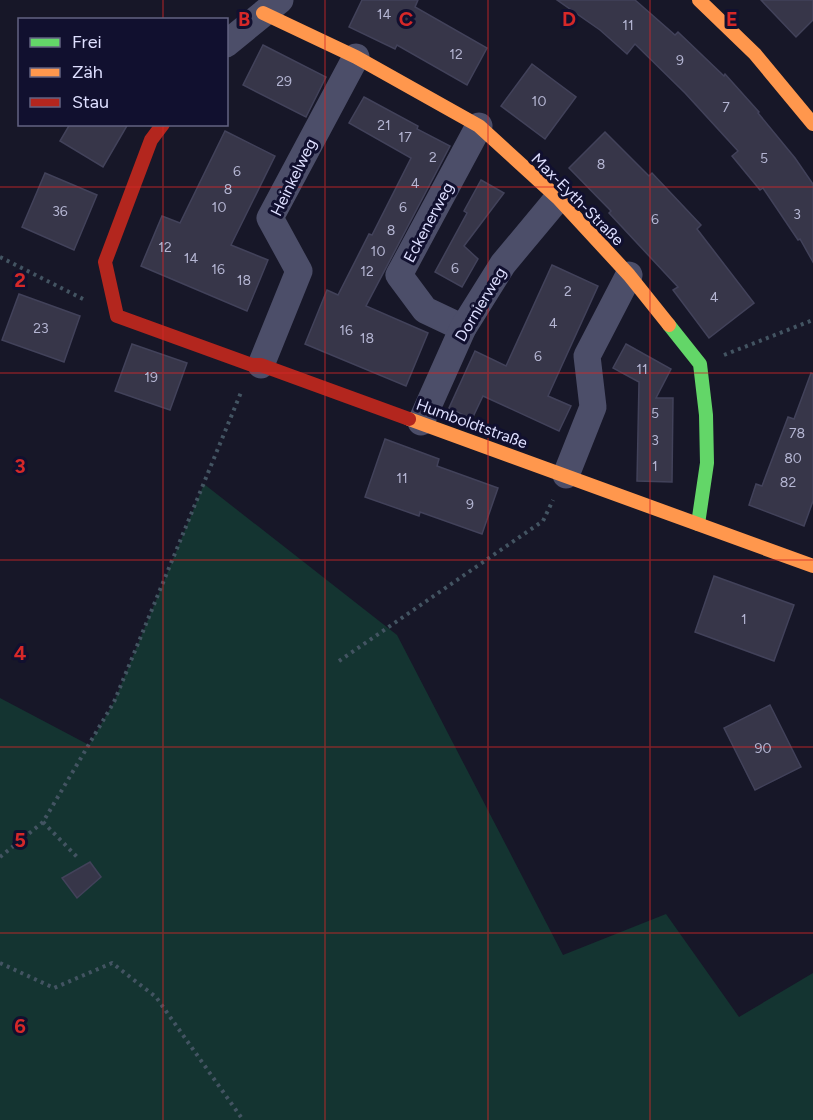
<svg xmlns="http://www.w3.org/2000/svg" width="813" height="1120" font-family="Figtree,sans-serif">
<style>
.green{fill:#143431}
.building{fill:#373649;stroke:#42425a;stroke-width:1.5}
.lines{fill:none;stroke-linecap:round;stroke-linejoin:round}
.path{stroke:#435462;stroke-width:4;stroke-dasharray:3 4.5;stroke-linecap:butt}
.street{stroke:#4c4e69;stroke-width:27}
.fast{stroke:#63d668;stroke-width:14}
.slow{stroke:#ff974d;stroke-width:14}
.jam{stroke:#b3261e;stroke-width:14}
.grid{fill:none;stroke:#d62828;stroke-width:1.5;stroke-opacity:0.55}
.labels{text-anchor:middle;stroke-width:6;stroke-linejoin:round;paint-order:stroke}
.number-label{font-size:14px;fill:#b4b5d2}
.street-label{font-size:16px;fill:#dedfff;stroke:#11102f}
.grid-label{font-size:20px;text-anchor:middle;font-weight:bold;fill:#d62828;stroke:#11102f;stroke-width:6;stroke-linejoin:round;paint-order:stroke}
</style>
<rect width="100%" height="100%" fill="#171728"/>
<!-- green -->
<polygon class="green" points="204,484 397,635 563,955 666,914 739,1017 813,973 813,1120 0,1120 0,698 89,745 114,702"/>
<!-- building -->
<g class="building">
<polygon points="362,0 418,0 415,7 487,48 467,85 397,45 395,49 349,27"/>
<polygon points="557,0 635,0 675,35 678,32 724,76 725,74 759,112 758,113 795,158 813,184 813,262 800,239 798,240 763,188 760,190 732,156 738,151 685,93 635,44 627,54 600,30"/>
<polygon points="761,0 813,0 813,20 796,37"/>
<polygon points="263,45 326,77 306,117 243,85"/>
<polygon points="532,64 576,97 545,139 501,106"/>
<polygon points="364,97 418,126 417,129 450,146 366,306 428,333 406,386 305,344 327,290 338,295 369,234 372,235 411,158 349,123"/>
<polygon points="70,124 128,124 103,167 60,141"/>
<polygon points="225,131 275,156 231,245 268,260 247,311 141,266 162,216 180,223"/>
<polygon points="605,132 649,176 652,173 701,225 697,229 754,303 709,338 673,290 678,287 609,213 611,211 569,168"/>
<polygon points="45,173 97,195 74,250 22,227"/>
<polygon points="481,180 504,193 464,246 478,259 462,287 435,272 467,213 464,211"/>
<polygon points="552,265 598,286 548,396 571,406 559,431 483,396 472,419 449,408 475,351 506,366"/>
<polygon points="19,294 80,316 64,362 2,340"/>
<polygon points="132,344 187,363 170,410 115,391"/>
<polygon points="626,344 671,369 656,398 673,398 672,482 637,481 639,382 613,368"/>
<polygon points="811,373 813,374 813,501 804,526 749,505 756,484 762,486 788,417 794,419"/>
<polygon points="385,439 439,459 437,466 498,488 482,534 420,512 419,516 365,497"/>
<polygon points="714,576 794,605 774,661 695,632"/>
<polygon points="770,705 801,767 755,790 724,728"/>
<polygon points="90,862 101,877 77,898 62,878"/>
</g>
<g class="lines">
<!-- path -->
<g class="path">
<polyline points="0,257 85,300"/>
<polyline points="724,355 813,320"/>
<polyline points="339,661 543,521 553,500"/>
<polyline points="43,822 79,859"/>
<polyline points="0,857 43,822 114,702 242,390"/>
<polyline points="0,963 54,988 112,963 156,997 243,1120"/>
</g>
<!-- street -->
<g class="street">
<polyline points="226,44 280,0"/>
<polyline points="463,328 425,310 399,275 479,126"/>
<polyline points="261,365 299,271 270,218 356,57"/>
<polyline points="421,422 463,328 503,264 558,198"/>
<polyline points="566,475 593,407 587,356 629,275"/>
</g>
<!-- fast -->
<polyline class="fast" points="669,325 700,364 706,415 707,463 698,524"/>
<!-- slow -->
<g class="slow">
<polyline points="699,0 755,54 813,124"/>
<polyline points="263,13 356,57 479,126 558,198 629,275 669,325"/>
<polyline points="409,419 813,566"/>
</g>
<!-- jam -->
<polyline class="jam" points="163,124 151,140 105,262 117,316 252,365 261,365 409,419"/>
</g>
<!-- grid -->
<path class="grid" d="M163 0V20M325 0V1120M488 0V1120M650 0V1120M163 124V1120M0 187H813M0 373H813M0 560H813M0 747H813M0 933H813"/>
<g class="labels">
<!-- number labels -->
<g class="number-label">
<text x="384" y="19">14</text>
<text x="628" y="30">11</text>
<text x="456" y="59">12</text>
<text x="680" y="65">9</text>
<text x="284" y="86">29</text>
<text x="539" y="106">10</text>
<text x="726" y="112">7</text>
<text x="384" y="130">21</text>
<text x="405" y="142">17</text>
<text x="433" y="162">2</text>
<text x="764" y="163">5</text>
<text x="601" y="169">8</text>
<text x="237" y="176">6</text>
<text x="415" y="188">4</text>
<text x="228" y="194">8</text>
<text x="219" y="212">10</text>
<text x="403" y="212">6</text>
<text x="60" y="216">36</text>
<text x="797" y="219">3</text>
<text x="655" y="224">6</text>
<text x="391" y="235">8</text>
<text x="165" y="252">12</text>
<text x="378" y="256">10</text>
<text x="191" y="263">14</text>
<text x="455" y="273">6</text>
<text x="218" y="274">16</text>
<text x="367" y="276">12</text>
<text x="244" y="285">18</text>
<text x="568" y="296">2</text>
<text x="714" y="302">4</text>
<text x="553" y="328">4</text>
<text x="41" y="333">23</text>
<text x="346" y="335">16</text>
<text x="367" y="343">18</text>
<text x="538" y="361">6</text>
<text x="642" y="374">11</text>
<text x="151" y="382">19</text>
<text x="655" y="418">5</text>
<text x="797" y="438">78</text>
<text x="655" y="445">3</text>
<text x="793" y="463">80</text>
<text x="655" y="471">1</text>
<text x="402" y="483">11</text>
<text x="788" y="487">82</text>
<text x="470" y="509">9</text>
<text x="744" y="624">1</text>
<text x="763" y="753">90</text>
</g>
<!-- street labels -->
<g class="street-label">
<text transform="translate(293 177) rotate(-64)" y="6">Heinkelweg</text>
<text transform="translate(578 199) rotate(45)" y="6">Max-Eyth-Straße</text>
<text transform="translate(428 222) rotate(-62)" y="6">Eckenerweg</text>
<text transform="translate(480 304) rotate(-59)" y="6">Dornierweg</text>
<text transform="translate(472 423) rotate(20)" y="6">Humboldtstraße</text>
</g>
</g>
<g class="grid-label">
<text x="244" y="26">B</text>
<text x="406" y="26">C</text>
<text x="569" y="26">D</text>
<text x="732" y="26">E</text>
<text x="20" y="287">2</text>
<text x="20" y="473">3</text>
<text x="20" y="660">4</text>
<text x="20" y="847">5</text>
<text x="20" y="1033">6</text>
</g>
<!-- legend -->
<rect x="18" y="18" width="210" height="108" fill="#11102f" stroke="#636382" stroke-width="1.5"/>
<rect x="30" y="38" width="30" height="9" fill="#63d668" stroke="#636382" stroke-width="1.5"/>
<text x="72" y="48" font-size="18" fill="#dedfff">Frei</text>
<rect x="30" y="68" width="30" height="9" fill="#ff974d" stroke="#636382" stroke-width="1.5"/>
<text x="72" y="78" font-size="18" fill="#dedfff">Zäh</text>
<rect x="30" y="98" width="30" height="9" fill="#b3261e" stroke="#636382" stroke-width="1.5"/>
<text x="72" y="108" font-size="18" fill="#dedfff">Stau</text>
</svg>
